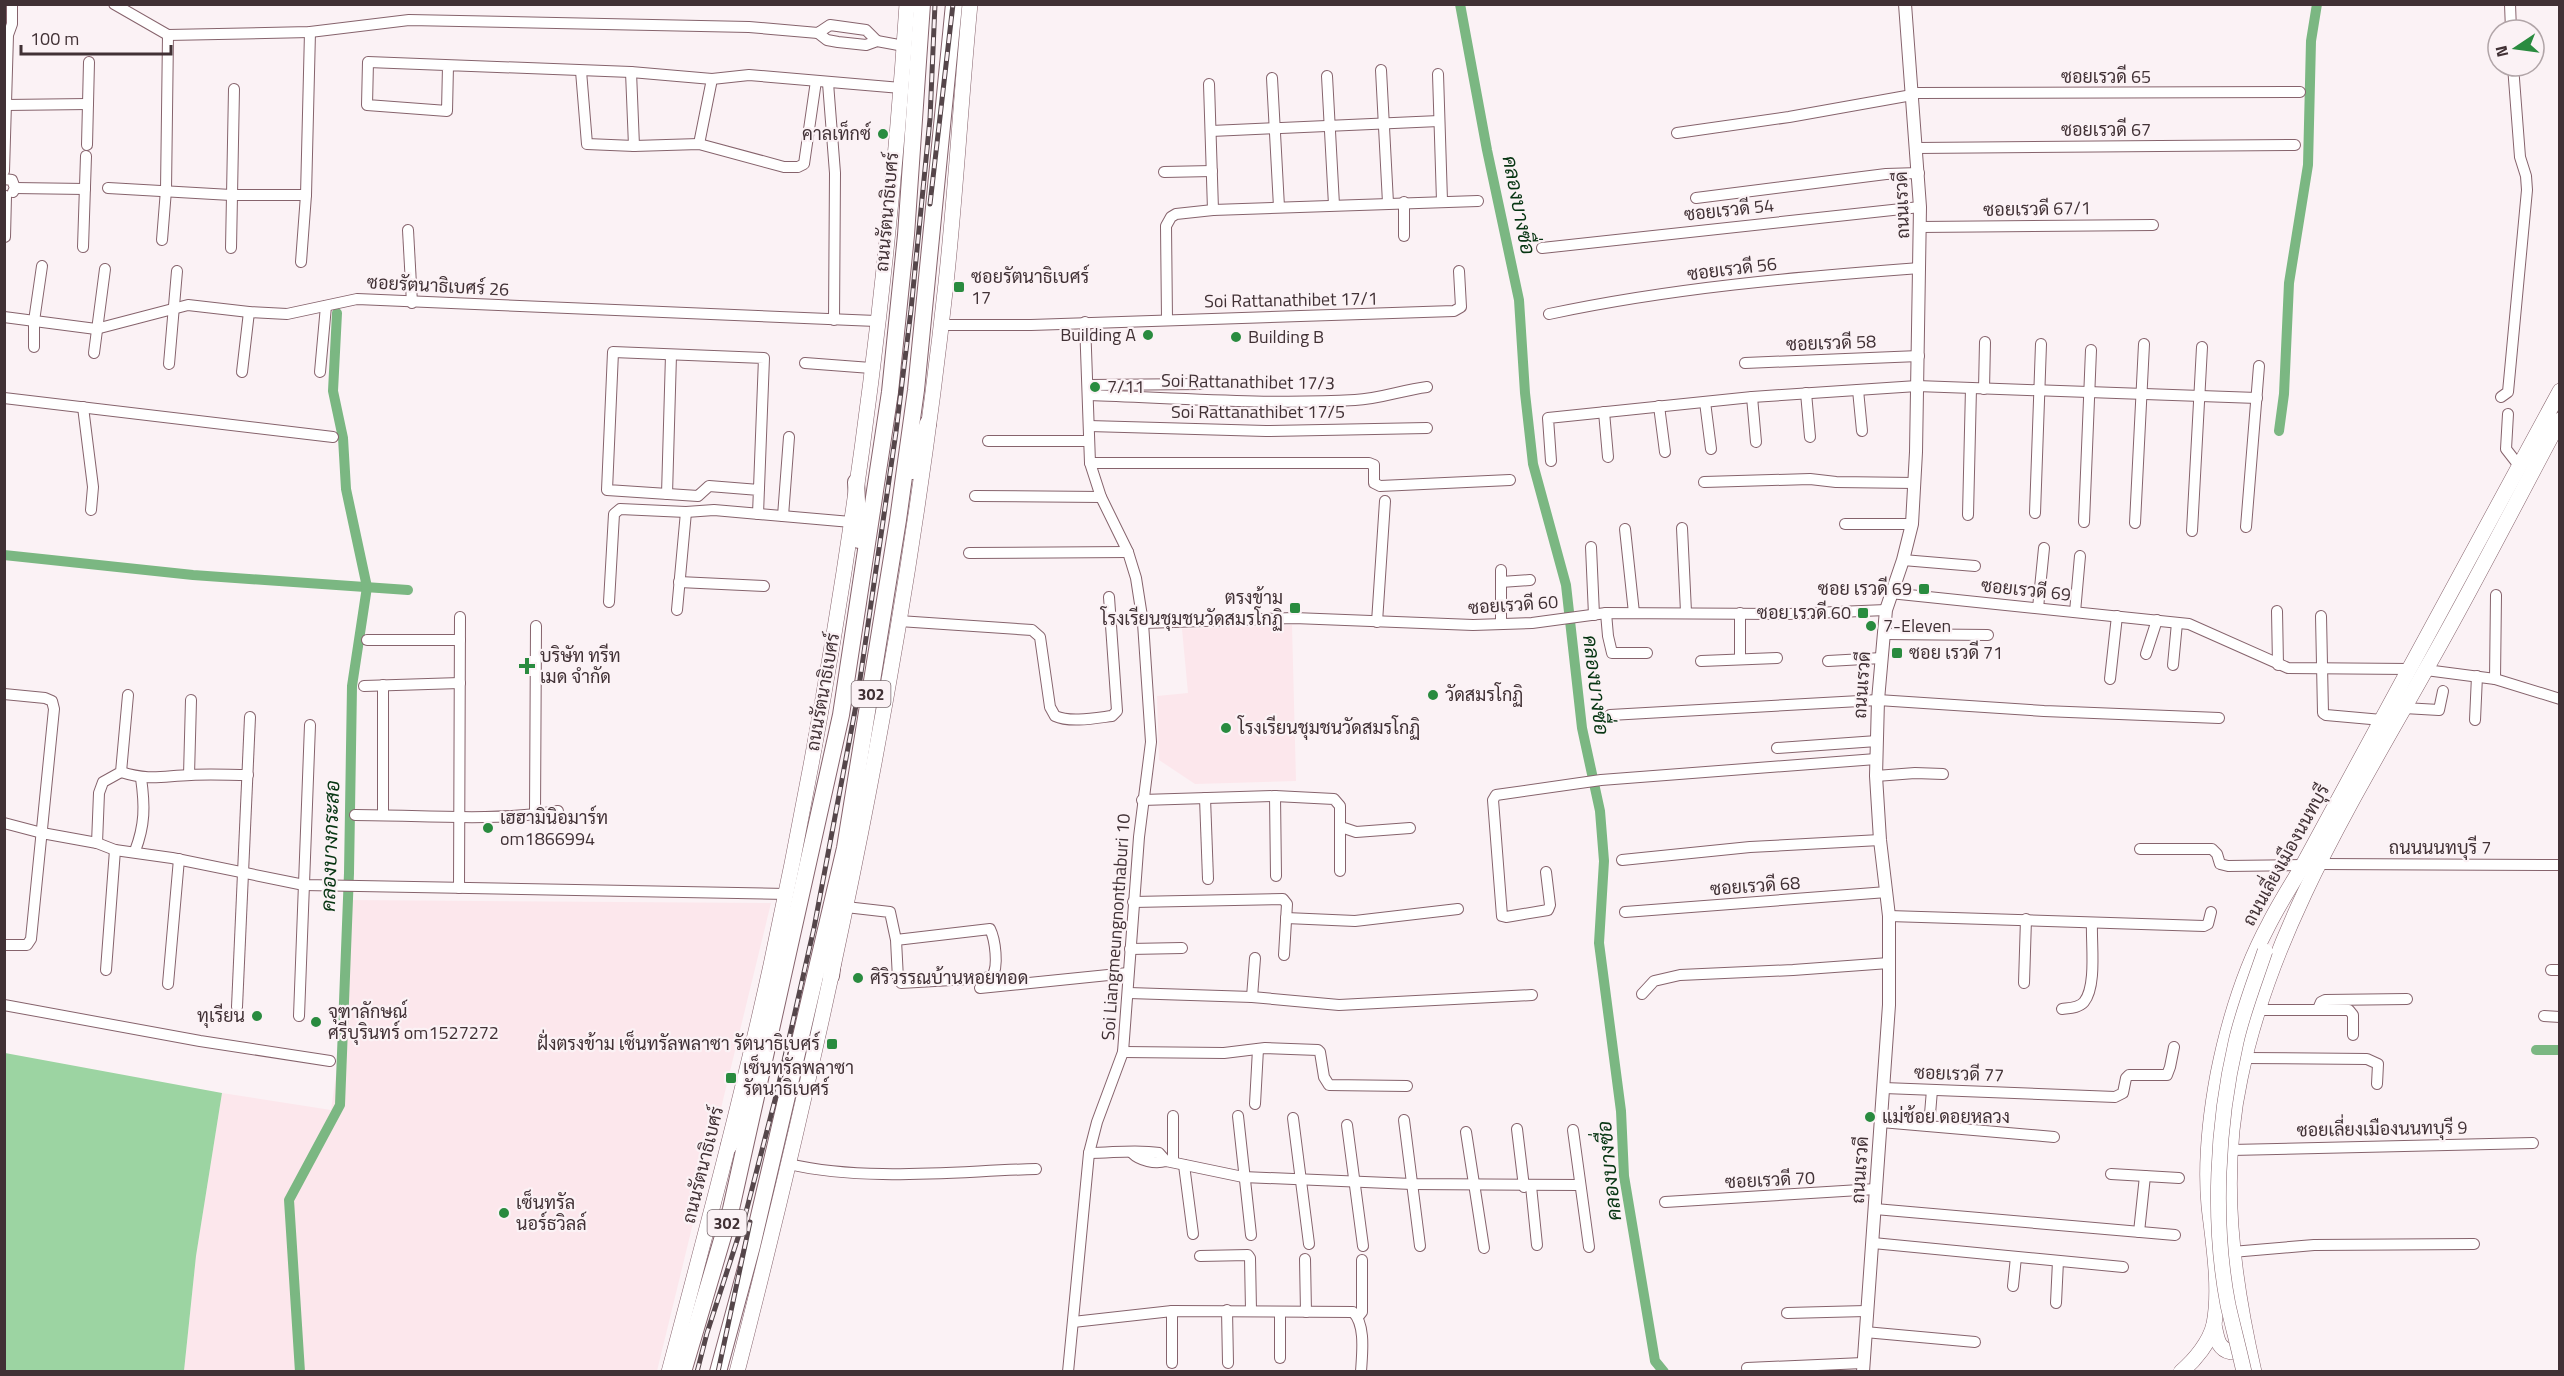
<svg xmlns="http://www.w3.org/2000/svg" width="2564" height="1376" font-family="'Titillium Web',Sarabun,sans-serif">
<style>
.built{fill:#fce7ec}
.green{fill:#9cd4a2}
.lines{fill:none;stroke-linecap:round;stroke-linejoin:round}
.canal{stroke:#7bb782;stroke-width:10}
.minor-casing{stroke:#86636c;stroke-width:12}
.tertiary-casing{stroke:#86636c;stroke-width:14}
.secondary-casing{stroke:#86636c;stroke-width:16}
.primary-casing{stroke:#86636c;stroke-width:18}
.minor{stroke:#fff;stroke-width:10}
.tertiary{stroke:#fff;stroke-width:12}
.secondary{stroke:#fff;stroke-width:15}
.primary{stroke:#fff;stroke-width:16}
.rail-casing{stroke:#55464a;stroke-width:5}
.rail{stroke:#fbf2f5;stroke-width:3;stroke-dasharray:9;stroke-linecap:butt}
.secondary-bridge-casing{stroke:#86636c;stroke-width:16;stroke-linecap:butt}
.secondary-bridge{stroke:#fff;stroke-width:15}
.poi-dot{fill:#298b3f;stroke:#fbf2f5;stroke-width:2}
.labels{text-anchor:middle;stroke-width:4.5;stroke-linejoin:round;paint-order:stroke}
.shield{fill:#fbf2f5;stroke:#796b6f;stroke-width:1.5}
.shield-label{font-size:16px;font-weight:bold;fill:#413135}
.street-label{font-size:18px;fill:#413135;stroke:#fbf2f5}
.poi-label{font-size:18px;fill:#413135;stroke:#fbf2f5;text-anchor:start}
.water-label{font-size:20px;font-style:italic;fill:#073512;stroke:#fbf2f5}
</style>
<rect width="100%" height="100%" fill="#fbf2f5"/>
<!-- built -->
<g class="built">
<polygon points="1292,625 1296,781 1195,784 1159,760 1157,696 1188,693 1182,629"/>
<polygon points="347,900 771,903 657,1371 184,1372 196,1256 222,1093 331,1110 344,1019"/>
</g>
<!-- green -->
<polygon class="green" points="5,1053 222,1093 196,1256 184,1371 5,1371"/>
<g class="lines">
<!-- canal -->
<g class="canal">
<polyline points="1460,4 1487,150 1519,300 1525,393 1533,464 1566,585 1582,728 1600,811 1604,861 1599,943 1621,1111 1624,1176 1655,1361 1664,1372"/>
<polyline points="2279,431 2284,394 2289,283 2308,165 2311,41 2317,4"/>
<polyline points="4,555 193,575 408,590"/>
<polyline points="2536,1050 2560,1050"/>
<polyline points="300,1372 289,1200 340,1105 349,873 352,686 367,587 346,489 343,438 333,391 337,313"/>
</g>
<defs>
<g id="minor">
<polyline points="114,4 168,35 310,32 409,20 749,27 818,33 830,25 866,30 877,41"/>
<polyline points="2510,4 2511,30"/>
<polyline points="818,33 827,40 838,42 866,45 877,41 904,46"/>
<polyline points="448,66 447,111 367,105 368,62 631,72 712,79 749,75 901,88"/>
<polyline points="1381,70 1388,203"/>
<polyline points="581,71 587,144 634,146 699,144 784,167 798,167 804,164 816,81"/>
<polyline points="631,72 634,146"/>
<polyline points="1438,74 1442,201"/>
<polyline points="1327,76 1334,205"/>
<polyline points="1272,78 1279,207"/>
<polyline points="828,83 835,173 834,320"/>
<polyline points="1209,84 1213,210"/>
<polyline points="1912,93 2300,92"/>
<polyline points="6,105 88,104"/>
<polyline points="1211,131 1439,121"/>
<polyline points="1677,133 1789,117 1912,95"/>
<polyline points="699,144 712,79"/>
<polyline points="87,145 89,62"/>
<polyline points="1917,148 2295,145"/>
<polyline points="4,171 8,35 12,24 12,4"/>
<polyline points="1164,172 1212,171"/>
<polyline points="4,179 12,180 15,188 13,192"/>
<polyline points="15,188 85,189"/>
<polyline points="108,188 231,195 306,195"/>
<polyline points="1696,198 1886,174 1919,173"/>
<polyline points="1404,202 1404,236"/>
<polyline points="1920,227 2153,225"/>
<polyline points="408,230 412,303"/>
<polyline points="5,237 6,196"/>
<polyline points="162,240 166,190 168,35"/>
<polyline points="83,247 86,156"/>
<polyline points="231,248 234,89"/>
<polyline points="1542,248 1920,207"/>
<polyline points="301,262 306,195 310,32"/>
<path d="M1549 314C1671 288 1796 277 1920 268"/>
<polyline points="4,317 96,329 188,305 249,312 287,314 357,299 876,321"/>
<polyline points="1167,319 1166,226 1171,217 1176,214 1213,210 1478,201"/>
<polyline points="940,325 1031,325 1454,311 1461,307 1459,271"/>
<polyline points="34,347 34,321 42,266"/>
<polyline points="94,353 105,269"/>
<polyline points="805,363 871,368"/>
<polyline points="1745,363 1919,356"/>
<polyline points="169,364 177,271"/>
<polyline points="242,372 249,312"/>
<polyline points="320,372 326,306"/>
<polyline points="1089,385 1201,384"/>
<polyline points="1984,389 1985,342"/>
<polyline points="1858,390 1862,431"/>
<polyline points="1806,393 1810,437"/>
<path d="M1089 395C1177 398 1267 405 1355 400 1380 399 1402 390 1427 387"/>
<polyline points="1752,397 1756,442"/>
<polyline points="2501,397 2508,392 2527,190 2526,176 2520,157 2513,66"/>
<polyline points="4,398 333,437"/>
<polyline points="1705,402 1711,449"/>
<polyline points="1659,406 1665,452"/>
<polyline points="83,407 93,487 91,510"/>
<polyline points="1604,412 1608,457"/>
<polyline points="2508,414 2506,449 2520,467"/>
<polyline points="1089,426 1266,431 1427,428"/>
<polyline points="988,441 1089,441"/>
<polyline points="1551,461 1548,418 1752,397 1917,386 2257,398"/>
<polyline points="1090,463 1369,463 1374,465 1374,483 1380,486 1510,480"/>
<polyline points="1704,482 1810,479 1836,482 1915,483"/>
<polyline points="667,494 671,355"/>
<polyline points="975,496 1101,497"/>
<polyline points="2035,513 2041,344"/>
<polyline points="758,514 764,358 613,352 607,490 698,496 709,486 759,490"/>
<polyline points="1968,515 1971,388"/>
<polyline points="783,516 789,437"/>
<polyline points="2084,522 2091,350"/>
<polyline points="2135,523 2144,344"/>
<polyline points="1845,524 1912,524"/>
<polyline points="2246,527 2259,366"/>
<polyline points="1682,528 1686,612"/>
<polyline points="1625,529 1634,613"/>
<polyline points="2192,531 2202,347"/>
<polyline points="1591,547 1594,615"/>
<polyline points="969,553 1128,552"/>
<polyline points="1903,560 1975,566"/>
<polyline points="1501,570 1501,624"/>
<polyline points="679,582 764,586"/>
<polyline points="1501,582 1530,580"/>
<polyline points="1890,593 2189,624 2288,668 2409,669"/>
<polyline points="609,602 614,514 620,509 686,512 714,510 851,522"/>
<polyline points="2038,608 2044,548"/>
<polyline points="677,610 686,512"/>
<polyline points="2277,611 2278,665"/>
<polyline points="2075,612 2080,556"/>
<polyline points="1606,613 1608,636 1612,653 1647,653"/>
<polyline points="1740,613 1740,659"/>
<polyline points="2321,616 2323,713 2326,715 2382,720"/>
<path d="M899 621 1032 630 1040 637 1050 707 1055 716C1070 723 1096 718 1112 716L1117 711 1109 597"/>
<polyline points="1377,622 1385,501"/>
<polyline points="1143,623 1294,618 1473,625 1532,623 1606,613 1789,614 1886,610"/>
<polyline points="1884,634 1988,635"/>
<polyline points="367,640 460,640"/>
<polyline points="2146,654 2157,620"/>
<polyline points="1701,661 1777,658"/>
<polyline points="1828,661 1882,658"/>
<polyline points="2173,665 2177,623"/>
<polyline points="2426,670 2495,679 2560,699"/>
<polyline points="2110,679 2117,616"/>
<polyline points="2495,679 2496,595"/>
<polyline points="383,685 383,815"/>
<polyline points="364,686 460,683"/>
<polyline points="4,694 45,698 52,701 54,709 31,939 27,945 4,945"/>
<polyline points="2404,708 2439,710 2443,691"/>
<polyline points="1610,715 1878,700 2044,711 2219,718"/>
<polyline points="2475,720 2477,676"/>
<polyline points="1777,748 1877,741"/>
<path d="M121 772C150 781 162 776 191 775 210 774 229 775 248 775"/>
<polyline points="189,775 191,700"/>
<polyline points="1876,776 1915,773 1943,774"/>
<polyline points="1275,796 1276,876"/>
<polyline points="1205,798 1208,879"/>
<polyline points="1142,800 1275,796 1334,799 1340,806 1340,871"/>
<path d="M355 815C422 815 492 822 558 811"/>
<polyline points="535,815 536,626"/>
<polyline points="4,823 42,833 97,843 115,850 172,858 304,885 786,894"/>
<polyline points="1341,827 1356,832 1410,828"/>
<polyline points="97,843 99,793 103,782 121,772 128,695"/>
<polyline points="2140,849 2212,849 2217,854 2220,864 2228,866 2303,865"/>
<path d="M135 851C145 825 145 806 141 778"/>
<polyline points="1622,860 1750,847 1880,840"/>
<polyline points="2321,864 2560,865"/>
<polyline points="1546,872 1550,905 1548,910 1506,917 1502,916 1493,800 1496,795 1601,780 1876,759"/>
<polyline points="459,888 460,617"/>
<polyline points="1133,902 1283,899 1287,904 1284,955"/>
<path d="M846 907 890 912 896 940 898 979 901 983 985 978 992 976C999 967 995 939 990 929L896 940"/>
<polyline points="1625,912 1887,892"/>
<polyline points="1889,916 2204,926 2208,924 2211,912"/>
<polyline points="1286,918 1355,921 1458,909"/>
<polyline points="1130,949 1182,948"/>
<polyline points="106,970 115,850"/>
<polyline points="2551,970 2560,970"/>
<polyline points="2024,983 2026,919"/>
<polyline points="168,984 179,859"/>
<polyline points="980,988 1128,973"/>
<polyline points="1129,993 1252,997 1339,1005 1532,995"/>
<polyline points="1642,994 1654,981 1680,975 1793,970 1889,963"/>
<polyline points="1252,997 1255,958"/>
<polyline points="4,1005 200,1041 330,1061"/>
<polyline points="237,1007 250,717"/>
<path d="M2062 1009C2069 1008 2079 1008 2084 1002 2097 986 2091 943 2092 923"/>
<polyline points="2318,1009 2321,1002 2325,1000 2407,999"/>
<polyline points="2257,1010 2349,1010 2353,1015 2353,1035"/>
<polyline points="299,1016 310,725"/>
<polyline points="2544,1016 2560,1017"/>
<polyline points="1123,1052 1224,1053 1265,1048 1318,1050 1320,1052 1324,1077 1329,1085 1407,1086"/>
<polyline points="2245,1058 2367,1059 2378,1064 2377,1084"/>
<polyline points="1884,1088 2115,1097 2123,1093 2126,1078 2129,1075 2167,1075 2170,1067 2174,1047"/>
<polyline points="1255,1104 1258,1049"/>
<polyline points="1238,1116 1251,1235"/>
<polyline points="1293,1118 1309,1244"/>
<polyline points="1404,1120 1420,1246"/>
<polyline points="1881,1122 2054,1137"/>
<polyline points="1347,1125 1363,1246"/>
<polyline points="1929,1126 1932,1090"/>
<polyline points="1517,1129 1524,1187"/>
<polyline points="1573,1130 1589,1247"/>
<polyline points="1466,1132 1484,1248"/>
<polyline points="2231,1150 2533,1143"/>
<path d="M1089 1153C1113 1153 1136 1149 1159 1153L1166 1161"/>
<path d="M1132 1153C1140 1161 1155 1164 1166 1161L1243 1177 1412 1184 1580 1185"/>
<polyline points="1173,1162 1173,1116"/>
<path d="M789 1164C868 1182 955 1171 1036 1169"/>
<polyline points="1184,1165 1193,1234"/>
<polyline points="2111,1174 2179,1178"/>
<polyline points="1531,1186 1537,1245"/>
<polyline points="1665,1202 1876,1189"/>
<polyline points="1875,1209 2175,1235"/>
<polyline points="2139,1232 2145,1176"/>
<polyline points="1873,1243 2123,1267"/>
<polyline points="2232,1252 2314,1245 2474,1244"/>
<polyline points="1200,1256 1248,1255 1250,1258 1251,1310"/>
<polyline points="1305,1259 1306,1312"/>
<polyline points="2013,1286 2016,1257"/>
<polyline points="2056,1303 2058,1261"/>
<polyline points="1227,1310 1228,1363"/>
<polyline points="1172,1311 1172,1363"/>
<polyline points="1787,1313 1866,1311"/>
<polyline points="1358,1317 1362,1312 1362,1260"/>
<path d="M1073 1322 1172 1311 1353 1312C1366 1325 1362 1354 1361 1372"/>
<polyline points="1865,1332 1975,1342"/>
<polyline points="1280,1358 1280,1312"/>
<polyline points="1747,1368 1863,1363"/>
<polyline points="1068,1372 1089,1153 1097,1122 1123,1052 1139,837 1151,742 1143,623 1136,578 1128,552 1101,497 1090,463 1085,322"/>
</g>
<polyline id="tertiary" points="1863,1372 1889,1005 1889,916 1880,840 1876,776 1878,700 1886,610 1903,560 1912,524 1916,452 1920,207 1905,4"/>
<g id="secondary">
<path d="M2214 1325C2217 1337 2217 1349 2231 1352L2236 1349 2241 1335"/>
<path d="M669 1372C705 1236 741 1102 771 965 839 649 886 327 907 4"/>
<path d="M737 1372C829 1014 906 650 946 283 956 190 961 97 970 4"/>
<path d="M2181 1372C2195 1360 2210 1342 2214 1324 2221 1287 2213 1242 2209 1206 2205 1163 2210 1117 2218 1074 2228 1024 2244 970 2269 924 2279 904 2292 884 2303 865L2560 391"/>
<path d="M2254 1372C2232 1275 2219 1177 2240 1079 2270 932 2352 801 2425 671 2472 589 2515 504 2560 420"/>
</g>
<g id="primary">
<polyline points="913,471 928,423"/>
<polyline points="856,482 859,540"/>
<polyline points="831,976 836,933"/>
<polyline points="729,1146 747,1106"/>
<polyline points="683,1372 731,1209 841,715 890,392 906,235 922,4"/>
<polyline points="718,1372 752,1246 845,848 898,520 916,390 954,4"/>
</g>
</defs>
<!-- minor casing -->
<use href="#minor" class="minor-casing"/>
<!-- tertiary casing -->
<use href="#tertiary" class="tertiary-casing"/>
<!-- secondary casing -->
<use href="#secondary" class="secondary-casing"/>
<!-- primary casing -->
<use href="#primary" class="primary-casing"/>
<!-- minor -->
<use href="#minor" class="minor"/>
<!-- tertiary -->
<use href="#tertiary" class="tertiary"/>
<!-- secondary -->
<use href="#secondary" class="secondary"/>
<!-- primary -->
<use href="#primary" class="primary"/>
<defs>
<g id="rail">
<polyline points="930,204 953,4"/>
<polyline points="697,1372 707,1333 745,1216 777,1092 814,928 857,700 896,432 911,310 930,119 935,4"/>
<polyline points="718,1372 750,1222"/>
</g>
</defs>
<!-- rail casing -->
<use href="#rail" class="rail-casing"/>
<!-- rail -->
<use href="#rail" class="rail"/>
<defs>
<path id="secondary-bridge" d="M2244 1372C2239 1349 2233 1327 2228 1305 2212 1222 2217 1124 2236 1042 2243 1011 2255 981 2265 951"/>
</defs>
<!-- secondary-bridge casing -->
<use href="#secondary-bridge" class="secondary-bridge-casing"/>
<!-- secondary-bridge -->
<use href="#secondary-bridge" class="secondary-bridge"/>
</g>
<!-- markers -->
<g class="poi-dot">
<circle cx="883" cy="134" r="6"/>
<rect x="953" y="281" width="12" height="12" rx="3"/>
<circle cx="1148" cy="335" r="6"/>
<circle cx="1236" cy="337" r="6"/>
<circle cx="1095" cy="387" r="6"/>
<rect x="1918" y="583" width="12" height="12" rx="3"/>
<rect x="1289" y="602" width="12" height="12" rx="3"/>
<rect x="1857" y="607" width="12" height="12" rx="3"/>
<circle cx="1871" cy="626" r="6"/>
<rect x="1891" y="647" width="12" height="12" rx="3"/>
<path d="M524 657h6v6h6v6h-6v6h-6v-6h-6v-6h6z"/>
<circle cx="1433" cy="695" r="6"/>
<circle cx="1226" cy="728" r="6"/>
<circle cx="488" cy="828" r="6"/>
<circle cx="858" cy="978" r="6"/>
<circle cx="257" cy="1016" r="6"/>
<circle cx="316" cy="1022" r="6"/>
<rect x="826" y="1038" width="12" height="12" rx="3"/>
<rect x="725" y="1072" width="12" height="12" rx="3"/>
<circle cx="1870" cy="1117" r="6"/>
<circle cx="504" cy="1213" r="6"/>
</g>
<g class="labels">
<!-- shield labels -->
<g class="shield">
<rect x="851.5" y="681" width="39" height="26" rx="4.5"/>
<rect x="707.5" y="1210" width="39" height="26" rx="4.5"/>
</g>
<g class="shield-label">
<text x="871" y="700">302</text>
<text x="727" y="1229">302</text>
</g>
<!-- street labels -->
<g class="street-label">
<text x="2106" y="83">ซอยเรวดี 65</text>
<text x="2106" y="136">ซอยเรวดี 67</text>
<text transform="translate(1902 205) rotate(-92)" y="6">ถนนเรวดี</text>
<text transform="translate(2037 209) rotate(-1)" y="6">ซอยเรวดี 67/1</text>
<text transform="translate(1729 210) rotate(-6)" y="6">ซอยเรวดี 54</text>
<text transform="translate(887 212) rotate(-85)" y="6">ถนนรัตนาธิเบศร์</text>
<text transform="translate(1732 269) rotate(-7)" y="6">ซอยเรวดี 56</text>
<text transform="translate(438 286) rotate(3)" y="6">ซอยรัตนาธิเบศร์ 26</text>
<text transform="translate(1291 300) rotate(-1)" y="6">Soi Rattanathibet 17/1</text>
<text transform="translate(1831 343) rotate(-2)" y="6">ซอยเรวดี 58</text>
<text transform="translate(1248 382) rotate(1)" y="6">Soi Rattanathibet 17/3</text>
<text x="1258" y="418">Soi Rattanathibet 17/5</text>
<text transform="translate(2026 590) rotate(6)" y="6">ซอยเรวดี 69</text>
<text transform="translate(1513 605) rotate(-4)" y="6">ซอยเรวดี 60</text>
<text transform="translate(1862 685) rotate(-86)" y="6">ถนนเรวดี</text>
<text transform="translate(823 692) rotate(-80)" y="6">ถนนรัตนาธิเบศร์</text>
<text x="2440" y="854">ถนนนนทบุรี 7</text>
<text transform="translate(2286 855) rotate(-61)" y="6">ถนนเลี่ยงเมืองนนทบุรี</text>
<text transform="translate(1755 886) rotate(-4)" y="6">ซอยเรวดี 68</text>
<text transform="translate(1116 927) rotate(-86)" y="6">Soi Liangmeungnonthaburi 10</text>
<text transform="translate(1959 1074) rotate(2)" y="6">ซอยเรวดี 77</text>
<text transform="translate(2382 1129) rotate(-1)" y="6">ซอยเลี่ยงเมืองนนทบุรี 9</text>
<text transform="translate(703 1165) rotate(-76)" y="6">ถนนรัตนาธิเบศร์</text>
<text transform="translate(1860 1170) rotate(-86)" y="6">ถนนเรวดี</text>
<text transform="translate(1770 1180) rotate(-3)" y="6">ซอยเรวดี 70</text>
</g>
<!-- poi labels -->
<g class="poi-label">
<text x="871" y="140" text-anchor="end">คาลเท็กซ์</text>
<text x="971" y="283">ซอยรัตนาธิเบศร์<tspan x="971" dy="21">17</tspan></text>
<text x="1136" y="341" text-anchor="end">Building A</text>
<text x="1248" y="343">Building B</text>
<text x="1107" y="393">7/11</text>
<text x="1912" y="595" text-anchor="end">ซอย เรวดี 69</text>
<text x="1283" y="604" text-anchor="end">ตรงข้าม<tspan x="1283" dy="21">โรงเรียนชุมชนวัดสมรโกฏิ</tspan></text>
<text x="1851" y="619" text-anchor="end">ซอย เรวดี 60</text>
<text x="1883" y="632">7-Eleven</text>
<text x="1909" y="659">ซอย เรวดี 71</text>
<text x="540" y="662">บริษัท ทรีท<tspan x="540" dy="21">เมด จำกัด</tspan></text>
<text x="1445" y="701">วัดสมรโกฏิ</text>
<text x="1238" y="734">โรงเรียนชุมชนวัดสมรโกฏิ</text>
<text x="500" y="824">เฮฮามินิอมาร์ท<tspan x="500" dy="21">om1866994</tspan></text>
<text x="870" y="984">ศิริวรรณบ้านหอยทอด</text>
<text x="328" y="1018">จุฑาลักษณ์<tspan x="328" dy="21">ศรีบุรินทร์ om1527272</tspan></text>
<text x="245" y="1022" text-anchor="end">ทุเรียน</text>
<text x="820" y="1050" text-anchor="end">ฝั่งตรงข้าม เซ็นทรัลพลาซา รัตนาธิเบศร์</text>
<text x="743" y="1074">เซ็นทรัลพลาซา<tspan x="743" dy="21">รัตนาธิเบศร์</tspan></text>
<text x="1882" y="1123">แม่ช้อย ดอยหลวง</text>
<text x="516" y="1209">เซ็นทรัล<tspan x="516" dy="21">นอร์ธวิลล์</tspan></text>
</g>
<!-- water labels -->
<g class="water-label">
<text transform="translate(1519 205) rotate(79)" y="7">คลองบางซื่อ</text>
<text transform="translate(1596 685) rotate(83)" y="7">คลองบางซื่อ</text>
<text transform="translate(330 846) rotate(-88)" y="7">คลองบางกระสอ</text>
<text transform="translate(1609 1171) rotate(-96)" y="7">คลองบางซื่อ</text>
</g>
</g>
<!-- border -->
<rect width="2564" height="1376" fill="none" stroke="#413135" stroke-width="12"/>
<!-- north arrow -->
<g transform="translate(2516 48) rotate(257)"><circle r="28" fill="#fbf2f5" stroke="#b1a5a8" stroke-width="1.5"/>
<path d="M0-4.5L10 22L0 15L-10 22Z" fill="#298b3f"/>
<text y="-9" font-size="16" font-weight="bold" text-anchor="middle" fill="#413135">N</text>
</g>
<!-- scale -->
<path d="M21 45v9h150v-9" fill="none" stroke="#413135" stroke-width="3"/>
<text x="30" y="45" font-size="18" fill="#413135" stroke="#fbf2f5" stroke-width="4.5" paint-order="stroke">100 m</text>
</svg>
